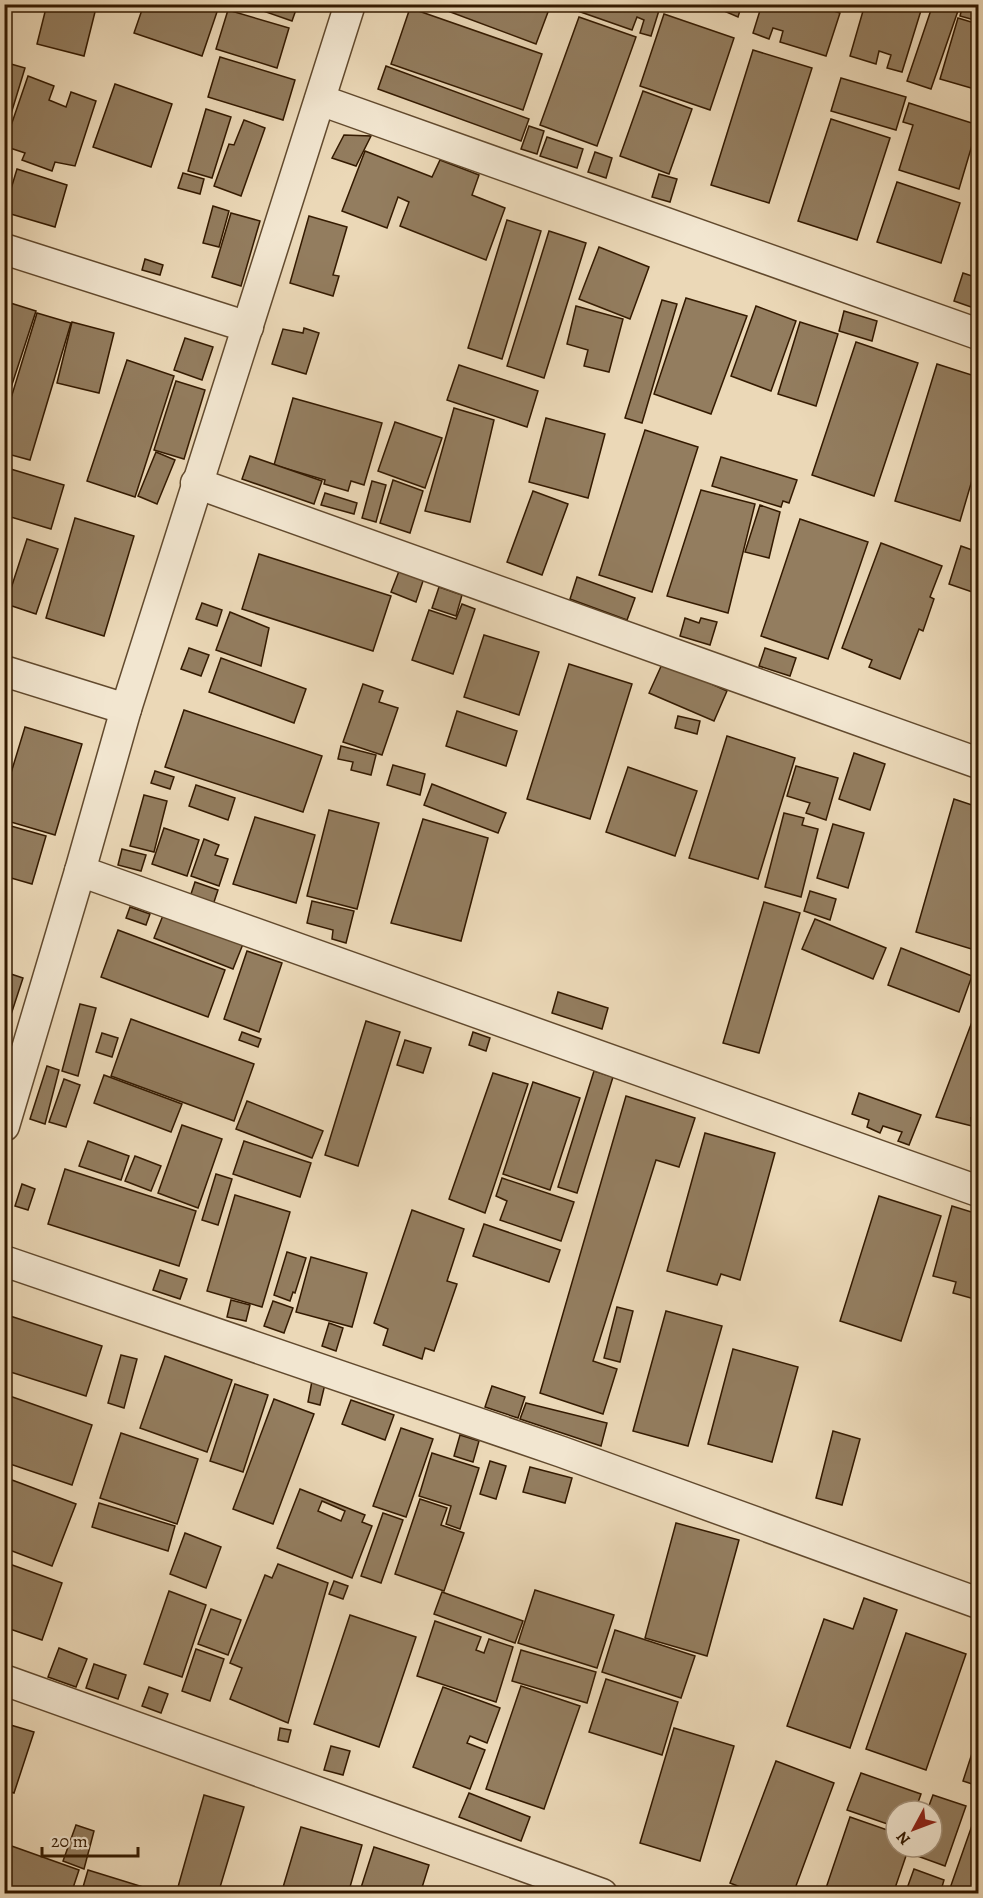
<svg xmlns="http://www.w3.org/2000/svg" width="983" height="1898" font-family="Alegreya,serif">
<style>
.building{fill:#937d5f;stroke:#341a00;stroke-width:1.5;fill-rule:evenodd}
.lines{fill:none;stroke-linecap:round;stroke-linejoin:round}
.street-casing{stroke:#624a2e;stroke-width:33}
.street{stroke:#f2e6d0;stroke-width:30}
</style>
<rect width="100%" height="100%" fill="#ebd8b7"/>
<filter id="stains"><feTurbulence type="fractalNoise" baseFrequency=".00333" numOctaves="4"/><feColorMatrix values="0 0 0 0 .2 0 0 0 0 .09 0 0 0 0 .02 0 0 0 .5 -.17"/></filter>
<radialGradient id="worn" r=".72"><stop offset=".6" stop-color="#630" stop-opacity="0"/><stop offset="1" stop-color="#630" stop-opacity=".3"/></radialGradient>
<!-- building -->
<g class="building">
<polygon points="47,4 97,4 84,56 37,44"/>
<polygon points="144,4 213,4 219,6 202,56 134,33"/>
<polygon points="243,4 298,4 292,21"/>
<polygon points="429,4 551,4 536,44"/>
<polygon points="574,4 661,4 651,36 640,33 644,20 637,17 632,30 572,9"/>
<polygon points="708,4 742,4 738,17"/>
<polygon points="762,4 813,4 840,13 826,56 780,42 783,31 773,28 769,39 753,33"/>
<polygon points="865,4 923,4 902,72 887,68 891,55 879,51 876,64 850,56"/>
<polygon points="933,4 960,5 931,89 907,81"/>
<polygon points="963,4 978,4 978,21 960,16"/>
<polygon points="410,8 542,54 523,110 391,64"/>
<polygon points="228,10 289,28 277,68 216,49"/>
<polygon points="664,14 734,38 710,110 640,86"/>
<polygon points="579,17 636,37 597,146 540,125"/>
<polygon points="958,18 978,24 978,90 940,79"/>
<polygon points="753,50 812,68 769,203 711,185"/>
<polygon points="220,57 295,80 283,120 208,97"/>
<polygon points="4,62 25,68 4,137"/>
<polygon points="386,66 529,119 521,141 378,89"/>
<polygon points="28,76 54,86 49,100 66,107 71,92 96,101 75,166 55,162 52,171 22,160 25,153 4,146"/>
<polygon points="841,78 906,97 896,130 831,111"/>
<polygon points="115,84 172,104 151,167 93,147"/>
<polygon points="643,91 692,109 669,174 620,156"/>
<polygon points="909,103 978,125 959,189 899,170 913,125 903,122"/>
<polygon points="206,109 231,117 212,178 188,171"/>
<polygon points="831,119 890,138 857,240 798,221"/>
<polygon points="244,120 265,128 241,196 214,186 229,144 234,145"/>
<polygon points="529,126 544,131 537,154 521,149"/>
<polygon points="344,135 371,136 356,166 332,158"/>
<polygon points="547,137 583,149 577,168 540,156"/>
<polygon points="365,151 432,177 440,160 479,175 472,195 505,208 486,260 400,226 409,202 398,197 387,228 342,211"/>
<polygon points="595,152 612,158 606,178 588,172"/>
<polygon points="17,169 67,185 55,227 4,212"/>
<polygon points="183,173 204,179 200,194 178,188"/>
<polygon points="659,174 677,179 670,202 652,197"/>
<polygon points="897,182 960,203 941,263 877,242"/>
<polygon points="213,206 229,211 219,247 203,243"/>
<polygon points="231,213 260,221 241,286 212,277"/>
<polygon points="309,216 347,227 333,275 339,276 333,296 290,283"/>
<polygon points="507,220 541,231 502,359 468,348"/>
<polygon points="549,231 586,243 544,378 507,366"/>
<polygon points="599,247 649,267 630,319 579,299"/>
<polygon points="145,259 163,265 160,275 142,270"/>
<polygon points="963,273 978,278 978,294 974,308 954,301"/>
<polygon points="686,298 747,316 711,414 654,394"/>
<polygon points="662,300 677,304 642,423 625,418"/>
<polygon points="4,301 36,311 4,409"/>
<polygon points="576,306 623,319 609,372 584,366 588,350 567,344"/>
<polygon points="756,306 796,321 771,391 731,376"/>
<polygon points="844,311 877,321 872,341 839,331"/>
<polygon points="37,313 71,323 30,460 4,453 4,421"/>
<polygon points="72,322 114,333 99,393 57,383"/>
<polygon points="800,322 838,334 816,406 778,394"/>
<polygon points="304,328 319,333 306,374 272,364 283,329 303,333"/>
<polygon points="185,338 213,347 202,380 174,370"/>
<polygon points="856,342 918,363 874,496 812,475"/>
<polygon points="127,360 174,376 135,497 87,481"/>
<polygon points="937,364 978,377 978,460 960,521 895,501"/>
<polygon points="459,365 538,391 527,427 447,400"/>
<polygon points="176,381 205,390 184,459 154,450"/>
<polygon points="293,398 382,423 364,485 351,481 348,491 324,484 325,480 274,465"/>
<polygon points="454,408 494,420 470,522 425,511"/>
<polygon points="546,418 605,434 588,498 529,482"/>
<polygon points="395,422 442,438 425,488 378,471"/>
<polygon points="645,430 698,447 652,592 599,575"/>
<polygon points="156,452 175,460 157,504 138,496"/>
<polygon points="250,456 322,481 314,504 242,479"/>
<polygon points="721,457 797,480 789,503 783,501 781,507 712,486"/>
<polygon points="4,467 64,485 51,529 4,515"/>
<polygon points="393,480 423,491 410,533 380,523"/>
<polygon points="372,481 386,485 376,522 362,518"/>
<polygon points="701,490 755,504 728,613 667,596"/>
<polygon points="533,491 568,504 542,575 507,562"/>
<polygon points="325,493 357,503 354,514 321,505"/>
<polygon points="760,505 780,512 769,558 745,552"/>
<polygon points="75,518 134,536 104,636 46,618"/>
<polygon points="800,519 868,542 828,659 761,636"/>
<polygon points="27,539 58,549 36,614 6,604"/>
<polygon points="881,543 942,566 930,597 934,599 923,631 919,629 900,679 869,667 872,660 842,648"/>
<polygon points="961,546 978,552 978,594 949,584"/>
<polygon points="259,554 391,596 373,651 242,609"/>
<polygon points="401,566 425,575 416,602 391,592"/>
<polygon points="577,577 635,598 627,620 570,599"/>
<polygon points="439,587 462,595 456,616 432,608"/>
<polygon points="202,603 222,610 217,626 196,619"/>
<polygon points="462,604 475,609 453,674 412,660 429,610 456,619"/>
<polygon points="230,612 269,628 261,666 216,650"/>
<polygon points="685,618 699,623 701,618 717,622 710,645 680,636"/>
<polygon points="484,635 539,652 519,715 464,697"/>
<polygon points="189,648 209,655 201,676 181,669"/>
<polygon points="765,648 796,658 790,676 759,666"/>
<polygon points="221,658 306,689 294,723 209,692"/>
<polygon points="663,662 727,691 714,721 649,693"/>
<polygon points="569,664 632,684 590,819 527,799"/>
<polygon points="363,684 383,691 379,702 398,708 382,755 343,742"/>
<polygon points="184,710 322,756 303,812 165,767"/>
<polygon points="457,711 517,731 506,766 446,746"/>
<polygon points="678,716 700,721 697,734 675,728"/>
<polygon points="25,727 82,744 55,835 4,820 4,796"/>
<polygon points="727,736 795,758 758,879 689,858"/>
<polygon points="341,746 376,755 371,775 351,770 353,762 338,759"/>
<polygon points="854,753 885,764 870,810 839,799"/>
<polygon points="393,765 425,774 420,795 387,785"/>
<polygon points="796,766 838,778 826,820 806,813 810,803 787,796"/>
<polygon points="628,767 697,791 675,856 606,832"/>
<polygon points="155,771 174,777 170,789 151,783"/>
<polygon points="432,784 506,813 498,833 424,805"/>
<polygon points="196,785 235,798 228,820 189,806"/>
<polygon points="144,795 167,801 154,852 130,846"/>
<polygon points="954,799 978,807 978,951 916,932"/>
<polygon points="329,810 379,823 357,909 307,896"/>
<polygon points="784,813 804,818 802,825 818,829 801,897 765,887"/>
<polygon points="255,817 315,835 296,903 233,884"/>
<polygon points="423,819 488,838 461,941 391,923"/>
<polygon points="4,824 46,836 32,884 4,876"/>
<polygon points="833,824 864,833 848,888 817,878"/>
<polygon points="164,828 199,840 187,876 152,864"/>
<polygon points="204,839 219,845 215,855 228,859 219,886 191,876"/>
<polygon points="122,849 146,855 141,871 118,865"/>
<polygon points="195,882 218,890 213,905 190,897"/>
<polygon points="810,891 836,899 830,920 804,911"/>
<polygon points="312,901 354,911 346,943 332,939 333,930 307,923"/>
<polygon points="764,902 800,913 759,1053 723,1043"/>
<polygon points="130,907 150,914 146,925 126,918"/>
<polygon points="164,913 243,944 233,969 154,938"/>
<polygon points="815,919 886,948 873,979 802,949"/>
<polygon points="118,930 225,970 208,1017 101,977"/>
<polygon points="901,948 972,976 959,1012 888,985"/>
<polygon points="247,951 282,963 259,1032 224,1019"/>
<polygon points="5,972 23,978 4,1036 4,972"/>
<polygon points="558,992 608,1008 602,1029 552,1013"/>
<polygon points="80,1004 96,1008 78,1076 62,1071"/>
<polygon points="978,1006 978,1120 971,1118 972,1126 936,1117"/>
<polygon points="131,1019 254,1064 234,1121 111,1076"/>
<polygon points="366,1021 400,1032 358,1166 325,1155"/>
<polygon points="242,1032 261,1039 258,1047 239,1040"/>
<polygon points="473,1032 490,1038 486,1051 469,1045"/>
<polygon points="102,1033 118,1038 112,1057 96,1052"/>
<polygon points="405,1040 431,1048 423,1073 397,1065"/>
<polygon points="47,1066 59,1070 45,1124 30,1119"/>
<polygon points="594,1071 613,1077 577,1193 558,1187"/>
<polygon points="493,1073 528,1084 485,1213 449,1199"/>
<polygon points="104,1075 182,1104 171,1132 94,1103"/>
<polygon points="64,1079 80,1085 66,1127 49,1122"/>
<polygon points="533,1082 580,1098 550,1190 503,1174"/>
<polygon points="859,1093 921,1115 909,1145 898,1141 902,1132 883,1126 880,1133 867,1127 869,1120 852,1114"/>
<polygon points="626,1096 695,1118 679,1167 656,1160 593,1361 617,1369 603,1414 540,1393"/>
<polygon points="247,1101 323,1131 312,1158 236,1129"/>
<polygon points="182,1125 222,1139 198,1208 158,1193"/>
<polygon points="705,1133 775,1153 740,1280 721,1274 717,1285 667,1271"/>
<polygon points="88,1141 129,1156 121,1180 79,1166"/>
<polygon points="244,1141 311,1163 300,1197 233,1174"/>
<polygon points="135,1156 161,1166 151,1191 125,1181"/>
<polygon points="65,1169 196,1211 179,1266 48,1224"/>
<polygon points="216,1174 232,1179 218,1225 202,1220"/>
<polygon points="502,1178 574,1202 561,1241 500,1220 507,1201 496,1196"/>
<polygon points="22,1184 35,1189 28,1210 15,1206"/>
<polygon points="235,1195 290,1212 262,1307 207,1291"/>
<polygon points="879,1196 941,1216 901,1341 840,1321"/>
<polygon points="952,1206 978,1214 978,1300 953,1293 956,1282 933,1276"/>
<polygon points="412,1210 464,1229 447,1281 457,1284 434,1351 425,1348 422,1359 383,1345 388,1329 374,1323"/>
<polygon points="484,1224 560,1250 549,1282 473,1256"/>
<polygon points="287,1252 306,1258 295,1293 293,1292 290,1301 274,1295"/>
<polygon points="311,1257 367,1273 352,1327 296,1312"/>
<polygon points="160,1270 187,1279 180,1299 153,1290"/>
<polygon points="231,1300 250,1305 246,1321 227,1317"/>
<polygon points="273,1301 293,1308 284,1333 264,1326"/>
<polygon points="617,1307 633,1311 620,1362 604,1358"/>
<polygon points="666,1311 722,1326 688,1446 633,1431"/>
<polygon points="4,1314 102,1346 86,1396 4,1370"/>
<polygon points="329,1323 343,1328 336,1351 322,1346"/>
<polygon points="733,1349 798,1367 772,1462 708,1444"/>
<polygon points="121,1355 137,1359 124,1408 108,1403"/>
<polygon points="165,1356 232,1380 207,1452 140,1428"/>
<polygon points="312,1381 325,1384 320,1405 308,1402"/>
<polygon points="235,1384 268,1395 243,1472 210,1461"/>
<polygon points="492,1386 525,1397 518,1418 485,1407"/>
<polygon points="4,1394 92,1425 72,1485 4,1462"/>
<polygon points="274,1399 314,1414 273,1524 233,1509"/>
<polygon points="351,1400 394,1415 385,1440 342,1424"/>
<polygon points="526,1403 607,1423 601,1446 520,1419"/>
<polygon points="401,1428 433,1439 406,1517 373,1506"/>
<polygon points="833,1431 860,1439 842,1505 816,1498"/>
<polygon points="121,1433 198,1459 177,1524 100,1498"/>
<polygon points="460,1435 479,1441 473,1462 454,1456"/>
<polygon points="432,1453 479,1468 460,1529 446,1524 451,1506 419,1496"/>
<polygon points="490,1461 506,1466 496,1499 480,1494"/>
<polygon points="530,1467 572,1478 565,1503 523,1492"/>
<polygon points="4,1477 76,1504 52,1566 4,1548"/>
<path d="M300 1489 365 1515 362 1522 372 1526 352 1578 277 1548ZM322 1501 345 1511 341 1521 318 1511Z"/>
<polygon points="420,1499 447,1508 441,1525 464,1533 444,1591 395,1574"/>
<polygon points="99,1503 175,1526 168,1551 92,1527"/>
<polygon points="383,1513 403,1520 381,1583 361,1576"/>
<polygon points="676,1523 739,1540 707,1656 645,1638"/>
<polygon points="185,1533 221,1547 206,1588 170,1574"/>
<polygon points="4,1562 62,1583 42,1640 4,1627"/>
<polygon points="278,1564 328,1583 288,1723 230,1699 242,1668 230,1663 265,1575 272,1578"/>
<polygon points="334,1581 348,1586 343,1599 329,1594"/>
<polygon points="535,1590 614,1615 597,1668 518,1643"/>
<polygon points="169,1591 206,1605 182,1677 144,1664"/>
<polygon points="442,1592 523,1621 515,1643 434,1614"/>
<polygon points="864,1598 897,1610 850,1748 787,1726 824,1619 853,1629"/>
<polygon points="211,1609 241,1620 228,1655 198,1644"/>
<polygon points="350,1615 416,1637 379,1747 314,1724"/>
<polygon points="435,1621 481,1637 476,1650 484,1653 489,1639 513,1647 496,1702 417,1676"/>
<polygon points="615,1630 695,1656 681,1698 602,1672"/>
<polygon points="906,1633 966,1654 926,1770 866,1749"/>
<polygon points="59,1648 87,1659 76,1687 48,1677"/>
<polygon points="196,1649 224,1659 210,1701 182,1691"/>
<polygon points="521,1650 596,1672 587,1703 512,1681"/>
<polygon points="94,1664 126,1675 118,1699 86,1688"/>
<polygon points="606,1679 678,1702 662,1755 589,1732"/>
<polygon points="521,1686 580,1706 544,1809 486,1789"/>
<polygon points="149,1687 168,1694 161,1713 142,1706"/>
<polygon points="443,1687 500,1708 487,1743 470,1736 467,1743 485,1750 470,1789 413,1767"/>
<polygon points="4,1723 34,1732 14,1793 4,1790"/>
<polygon points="280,1728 291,1730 288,1742 278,1740"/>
<polygon points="674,1728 734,1746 700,1861 640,1843"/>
<polygon points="978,1735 978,1786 963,1781"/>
<polygon points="331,1746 350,1751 343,1775 324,1770"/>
<polygon points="776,1761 834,1783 793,1894 758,1894 730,1883"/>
<polygon points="861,1773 921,1794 915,1811 896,1811 896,1827 847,1810"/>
<polygon points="469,1793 530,1817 521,1841 459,1817"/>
<polygon points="204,1795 244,1807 218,1894 176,1894"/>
<polygon points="933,1795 966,1806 945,1866 912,1854 915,1847 932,1847 932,1811 927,1811"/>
<polygon points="976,1814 978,1815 978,1894 948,1894"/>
<polygon points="850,1817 896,1833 896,1847 909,1847 893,1894 824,1894"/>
<polygon points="76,1825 94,1831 84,1869 63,1861"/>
<polygon points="301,1827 362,1845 348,1894 281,1894"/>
<polygon points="6,1844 79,1870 71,1894 27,1894 4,1885"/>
<polygon points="374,1847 429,1865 420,1894 359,1894"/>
<polygon points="914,1869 944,1880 940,1894 905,1894"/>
<polygon points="88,1870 156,1891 155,1894 81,1894"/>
</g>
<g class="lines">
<defs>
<g id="street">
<polyline points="320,100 978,334"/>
<polyline points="4,249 248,327"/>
<polyline points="196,483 978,763"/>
<polyline points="4,671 126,709"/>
<polyline points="80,871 978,1191"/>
<polyline points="4,1126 80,871 126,709 350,4"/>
<polyline points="4,1261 562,1452 978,1603"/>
<polyline points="4,1680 602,1894"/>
</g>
</defs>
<!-- street casing -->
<use href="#street" class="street-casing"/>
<!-- street -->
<use href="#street" class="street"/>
</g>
<!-- margin -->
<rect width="983" height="1898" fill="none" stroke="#ebd8b7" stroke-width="24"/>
<rect x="6" y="6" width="971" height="1886" fill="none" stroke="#341a00" stroke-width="3"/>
<rect x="12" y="12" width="959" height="1874" fill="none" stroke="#341a00" stroke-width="1.5"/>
<!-- north arrow -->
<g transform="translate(914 1829) rotate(229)"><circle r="28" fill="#f2e6d0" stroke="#a6947d" stroke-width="1.5"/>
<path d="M0-4.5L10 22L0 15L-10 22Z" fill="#8f2418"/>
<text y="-9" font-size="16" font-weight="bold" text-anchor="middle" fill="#341a00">N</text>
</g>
<!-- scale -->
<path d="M42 1847v9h96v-9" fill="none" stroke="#341a00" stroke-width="3"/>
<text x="51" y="1847" font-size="18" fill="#341a00" stroke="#f2e6d0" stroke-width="4.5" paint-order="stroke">20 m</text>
<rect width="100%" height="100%" filter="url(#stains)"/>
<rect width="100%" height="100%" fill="url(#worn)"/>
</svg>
